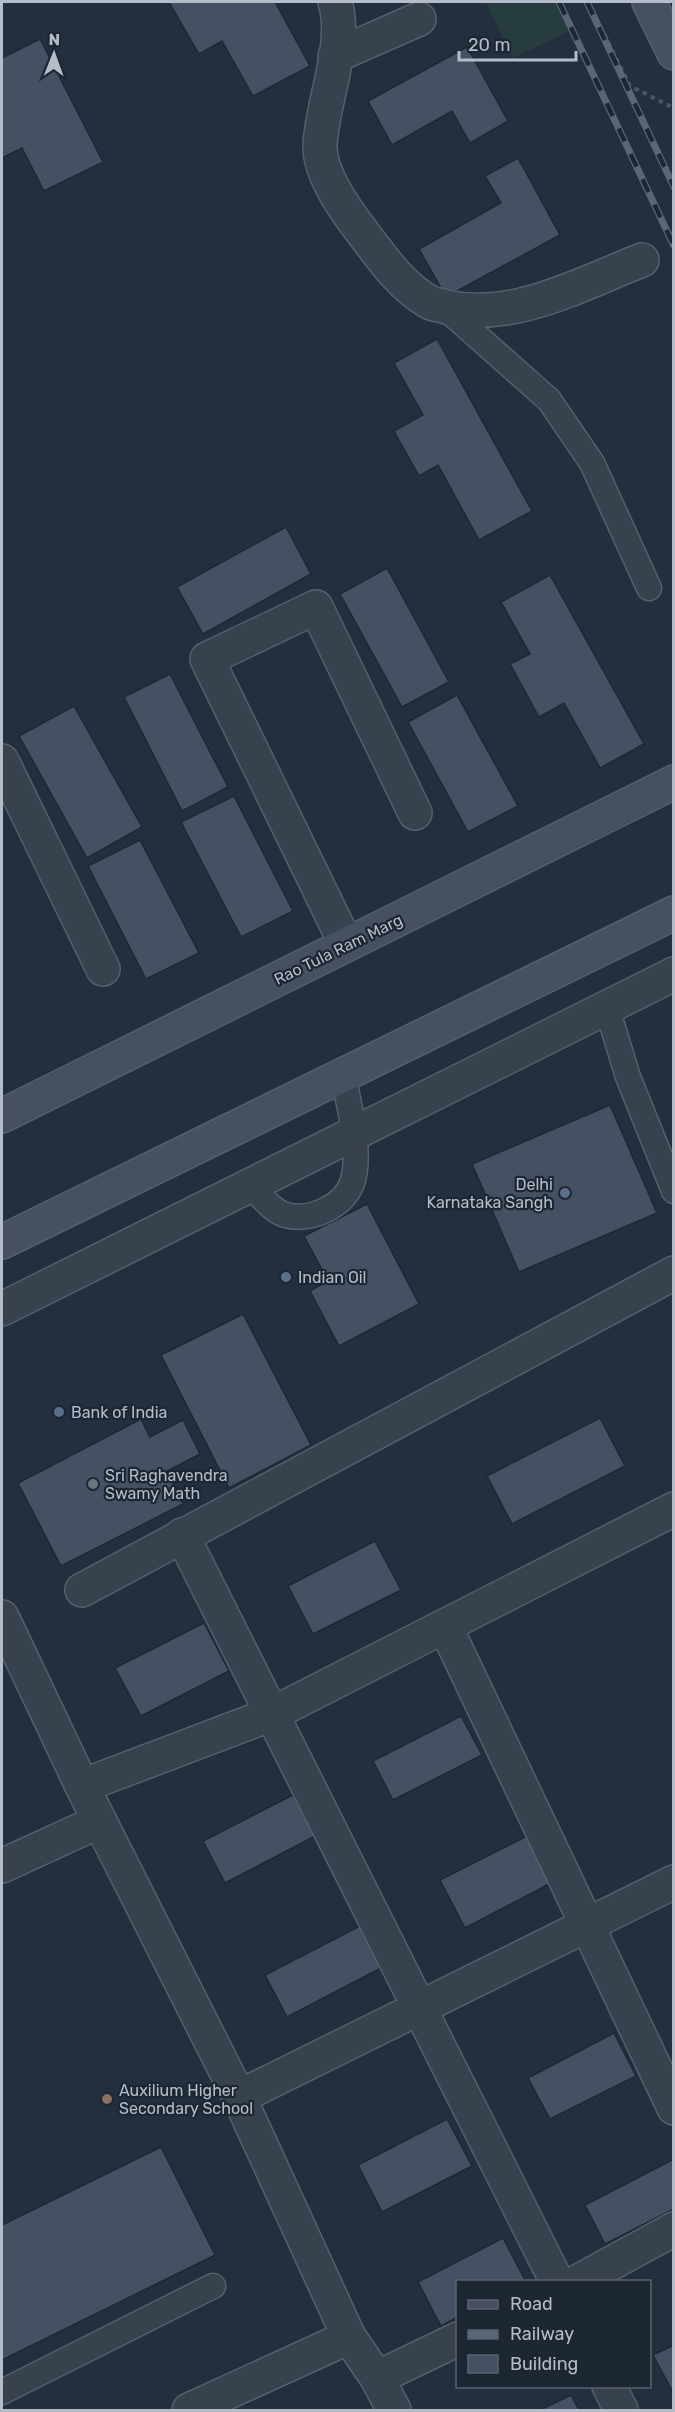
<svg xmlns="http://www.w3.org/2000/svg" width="675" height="2412" font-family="Rubik,sans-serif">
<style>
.green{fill:#263c3f}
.building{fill:#455162;stroke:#1f2835;stroke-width:1.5}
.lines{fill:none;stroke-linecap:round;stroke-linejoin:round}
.lane-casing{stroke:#565f6c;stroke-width:27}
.street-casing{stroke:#565f6c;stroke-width:36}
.secondary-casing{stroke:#565f6c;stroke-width:36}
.path{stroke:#44595c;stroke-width:4;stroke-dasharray:4.5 4.5;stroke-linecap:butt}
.lane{stroke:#38414e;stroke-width:24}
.street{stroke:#38414e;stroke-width:33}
.secondary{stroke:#465061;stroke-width:33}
.rail-casing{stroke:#5a6575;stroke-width:7}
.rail{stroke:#1d2633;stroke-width:4.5;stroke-dasharray:14;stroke-linecap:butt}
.service-dot{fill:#5c6f8a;stroke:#1d2633;stroke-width:2}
.worship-dot{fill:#6b7280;stroke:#1d2633;stroke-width:2}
.education-dot{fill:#8d6e63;stroke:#1d2633;stroke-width:2}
.labels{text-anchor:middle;stroke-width:4.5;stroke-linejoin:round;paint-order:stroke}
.street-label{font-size:16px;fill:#b4bcc9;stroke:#1d2633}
.poi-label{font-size:16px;fill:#b4bcc9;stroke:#1d2633;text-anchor:start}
</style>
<rect width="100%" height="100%" fill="#242f3e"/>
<!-- green -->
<polygon class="green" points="486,2 556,2 570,31 513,58"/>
<!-- building -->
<g class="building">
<polygon points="169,2 275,2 310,66 253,96 222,41 199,54"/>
<polygon points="40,39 103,162 44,191 22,148 2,158 2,58"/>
<polygon points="467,47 508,121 470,143 452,111 392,145 368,101"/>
<polygon points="518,158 560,235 446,297 419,249 501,203 485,176"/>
<polygon points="437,339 532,511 479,540 438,465 419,476 394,431 423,415 394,363"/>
<polygon points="286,527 311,574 203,634 177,587"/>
<polygon points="387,568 449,682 402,707 340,594"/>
<polygon points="550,575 644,744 600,768 564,703 539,717 510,664 530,654 501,602"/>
<polygon points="170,674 228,787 182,811 124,697"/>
<polygon points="457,695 518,806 468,832 408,722"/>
<polygon points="74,706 142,827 87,858 19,736"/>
<polygon points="234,796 293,911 241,937 181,822"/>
<polygon points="140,840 199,953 146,979 88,866"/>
<polygon points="610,1105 657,1213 519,1272 472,1164"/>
<polygon points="367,1204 419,1304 339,1346 310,1291 328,1281 304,1236"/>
<polygon points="243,1314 311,1445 229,1488 161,1355"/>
<polygon points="600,1418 625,1466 512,1524 487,1476"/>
<polygon points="141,1419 150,1437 183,1420 200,1454 167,1471 183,1504 61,1566 18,1483"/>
<polygon points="375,1541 401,1590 313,1634 288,1586"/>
<polygon points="204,1623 229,1671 141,1716 115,1668"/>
<polygon points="461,1716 482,1755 393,1800 373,1761"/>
<polygon points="293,1795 315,1836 225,1883 203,1841"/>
<polygon points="527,1836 551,1883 465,1928 440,1880"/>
<polygon points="360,1926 381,1968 287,2017 265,1975"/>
<polygon points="614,2033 636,2076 550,2119 528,2078"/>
<polygon points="447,2119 472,2166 382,2212 358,2165"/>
<polygon points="161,2147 215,2255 2,2360 2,2225"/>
<polygon points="674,2159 674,2209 605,2244 585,2205"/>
<polygon points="503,2238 526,2282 458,2282 458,2317 441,2326 418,2282"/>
<polygon points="674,2345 674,2394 653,2355"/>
<polygon points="571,2395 579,2410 540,2410"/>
</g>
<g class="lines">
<defs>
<g id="lane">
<polyline points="443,306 549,400 592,463 649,588"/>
<polyline points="607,1008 628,1077 674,1191"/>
<path d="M251 1186C260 1195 273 1212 286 1215 310 1222 346 1206 353 1180 361 1150 349 1105 343 1075"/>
<polyline points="2,2392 213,2286"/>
</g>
<g id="street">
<path d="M335 2C348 44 322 102 320 145 319 174 346 211 363 233 382 258 401 286 429 302 434 305 441 305 446 307 513 322 581 284 642 260"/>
<polyline points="335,56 419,19"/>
<polyline points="2,761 103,969"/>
<polyline points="346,944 207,659 316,607 415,813"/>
<polyline points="2,1309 674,974"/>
<polyline points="182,1535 557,2282"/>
<polyline points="82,1590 674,1273"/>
<polyline points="2,1617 82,1786 239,2097 349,2337 377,2378 394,2410"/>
<polyline points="445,1626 674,2108"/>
<polyline points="82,1786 272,1714 674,1509"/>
<polyline points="2,1866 100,1821"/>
<polyline points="239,2097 674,1882"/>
<polyline points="577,2282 674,2229"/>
<polyline points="377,2378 458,2339"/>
<polyline points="609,2386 621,2410"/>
<polyline points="189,2410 349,2337"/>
</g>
<g id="secondary">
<polyline points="649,2 674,53"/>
<polyline points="2,1116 674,782"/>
<polyline points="2,1242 674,913"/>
</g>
</defs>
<!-- lane casing -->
<use href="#lane" class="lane-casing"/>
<!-- street casing -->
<use href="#street" class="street-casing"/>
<!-- secondary casing -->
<use href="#secondary" class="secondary-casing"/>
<!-- path -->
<polyline class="path" points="588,2 630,86 674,108"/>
<!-- lane -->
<use href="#lane" class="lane"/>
<!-- street -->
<use href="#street" class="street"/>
<!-- secondary -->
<use href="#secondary" class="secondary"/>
<defs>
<g id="rail">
<polyline points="559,2 674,246"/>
<polyline points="587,2 674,187"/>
</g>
</defs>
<!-- rail casing -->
<use href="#rail" class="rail-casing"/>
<!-- rail -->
<use href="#rail" class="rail"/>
</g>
<!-- markers -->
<g class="service-dot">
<circle cx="565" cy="1193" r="6"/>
<circle cx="286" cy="1277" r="6"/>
<circle cx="59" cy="1412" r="6"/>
</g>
<circle class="worship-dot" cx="93" cy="1484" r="6"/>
<circle class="education-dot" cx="107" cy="2099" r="6"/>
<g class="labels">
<!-- street labels -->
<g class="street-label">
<text transform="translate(338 949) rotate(-26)" y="6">Rao Tula Ram Marg</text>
</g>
<!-- poi labels -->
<g class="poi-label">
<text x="553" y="1190" text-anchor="end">Delhi<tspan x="553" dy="18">Karnataka Sangh</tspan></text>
<text x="298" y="1283">Indian Oil</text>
<text x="71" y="1418">Bank of India</text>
<text x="105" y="1481">Sri Raghavendra<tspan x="105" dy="18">Swamy Math</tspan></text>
<text x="119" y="2096">Auxilium Higher<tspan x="119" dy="18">Secondary School</tspan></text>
</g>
</g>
<!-- border -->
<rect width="675" height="2412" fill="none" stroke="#b4bcc9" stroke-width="6"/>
<!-- legend -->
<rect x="456" y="2280" width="195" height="108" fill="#1d2633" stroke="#59626f" stroke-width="1.5"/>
<rect x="468" y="2300" width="30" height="9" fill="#465061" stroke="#59626f" stroke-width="1.5"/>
<text x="510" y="2310" font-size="18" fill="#b4bcc9">Road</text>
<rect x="468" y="2330" width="30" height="9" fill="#5a6575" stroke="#59626f" stroke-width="1.5"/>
<text x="510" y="2340" font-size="18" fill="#b4bcc9">Railway</text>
<rect x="468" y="2355" width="30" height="18" fill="#455162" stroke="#59626f" stroke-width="1.5"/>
<text x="510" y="2370" font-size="18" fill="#b4bcc9">Building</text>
<!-- north arrow -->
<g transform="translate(54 54) rotate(1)" stroke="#1d2633" stroke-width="4.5" paint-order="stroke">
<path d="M0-4.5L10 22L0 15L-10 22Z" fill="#b4bcc9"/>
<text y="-9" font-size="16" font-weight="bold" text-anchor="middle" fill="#b4bcc9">N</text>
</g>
<!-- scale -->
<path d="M459 51v9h117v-9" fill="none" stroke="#b4bcc9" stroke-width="3"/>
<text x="468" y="51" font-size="18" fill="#b4bcc9" stroke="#1d2633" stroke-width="4.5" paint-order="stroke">20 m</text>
</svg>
